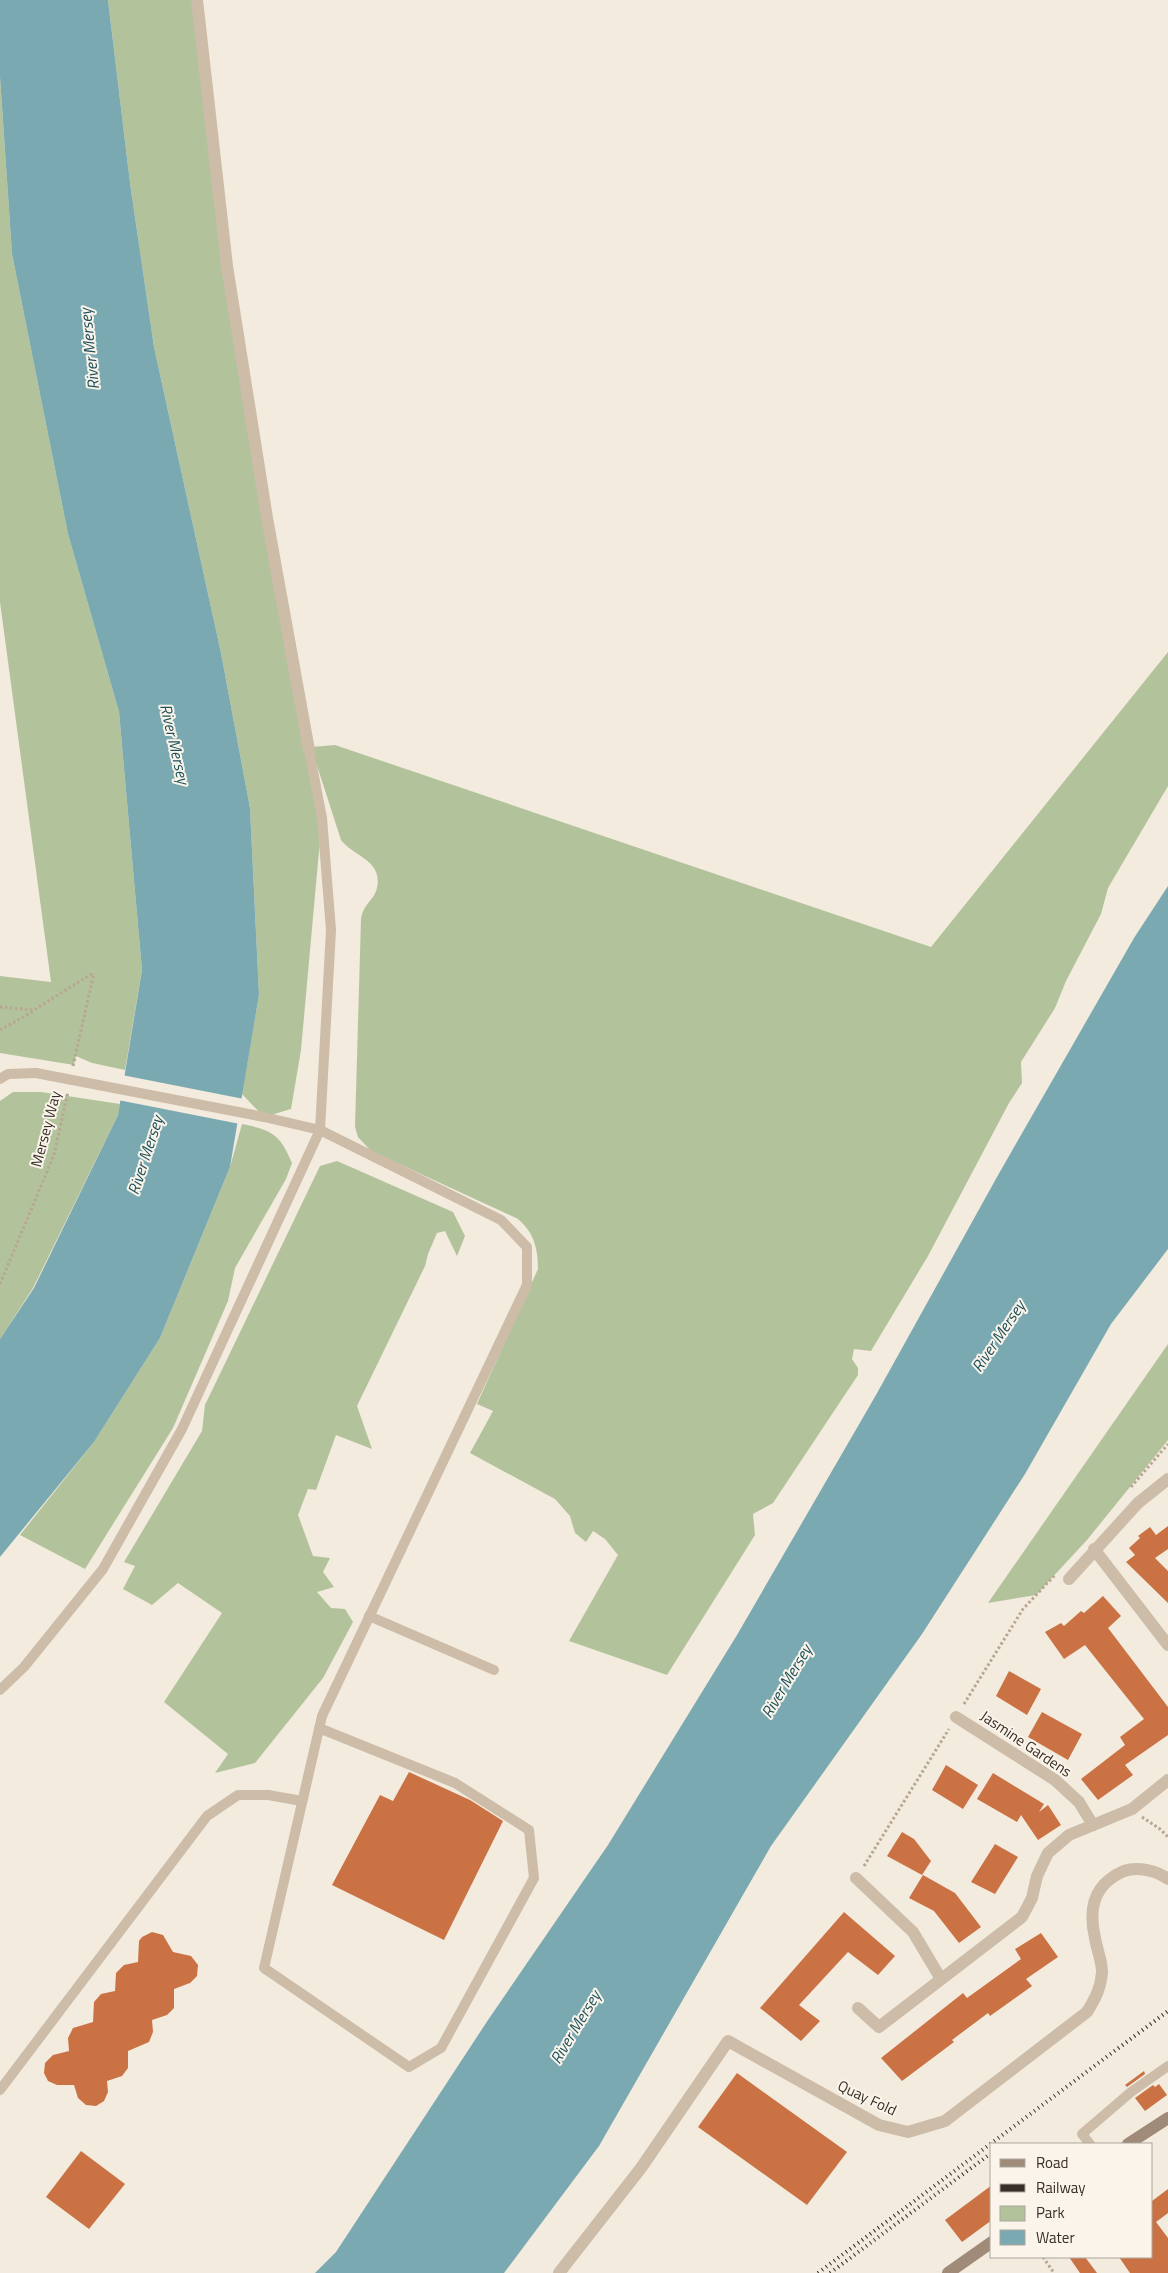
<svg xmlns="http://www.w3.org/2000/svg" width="1168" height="2273" font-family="'Titillium Web',sans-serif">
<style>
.green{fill:#b2c39c}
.water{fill:#7ba9b1}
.pier{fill:#f3ebdd}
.building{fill:#ca7244}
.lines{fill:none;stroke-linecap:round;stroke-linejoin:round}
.path{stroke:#b8a692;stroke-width:3;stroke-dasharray:2.5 2.5;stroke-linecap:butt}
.lane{stroke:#ccbca8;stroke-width:10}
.street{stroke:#ccbca8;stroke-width:12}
.secondary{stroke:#a08b79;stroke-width:12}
.rail{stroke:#382f28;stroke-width:4;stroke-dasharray:1 4;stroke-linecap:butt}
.lane-bridge{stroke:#ccbca8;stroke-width:10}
.labels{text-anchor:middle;stroke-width:4;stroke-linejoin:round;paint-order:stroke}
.street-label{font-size:15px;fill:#382f28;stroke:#faf4ea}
.water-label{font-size:16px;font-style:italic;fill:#1c515c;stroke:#faf4ea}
</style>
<rect width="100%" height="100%" fill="#f3ebdd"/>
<!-- green -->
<g class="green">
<polygon points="108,0 197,0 227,266 322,818 301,1050 291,1109 264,1117 242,1094 259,995 250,808 221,653 154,347 130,183"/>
<polygon points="0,77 12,254 68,534 119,712 142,970 125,1070 92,1063 76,1056 74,1065 0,1053 0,976 51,982 0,602"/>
<path d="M1168 652V786L1108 888 1101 914 1066 981 1055 1008 1021 1062 1022 1083 1009 1103 928 1256 871 1351 854 1349 852 1359 858 1368V1375L773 1503 753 1514 755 1535 667 1675 569 1641 618 1555 605 1539 593 1531 586 1542 575 1533 570 1516 555 1499 470 1453 493 1411 477 1404 538 1269C538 1248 534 1233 518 1219L371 1151 358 1137 355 1127 361 919C364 902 374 901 377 888 383 860 354 857 341 840L311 747 335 745 931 947Z"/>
<polygon points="13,1092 41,1092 120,1104 118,1115 33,1288 0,1339 0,1101"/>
<path d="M242 1124C272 1130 280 1134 292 1163L286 1179 235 1268 228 1301 173 1428 85 1569 20 1535 94 1442 160 1338 230 1167Z"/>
<polygon points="337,1161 453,1212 465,1236 457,1256 445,1231 437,1233 428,1254 425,1266 357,1406 372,1449 336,1435 316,1490 308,1489 298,1515 313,1556 330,1558 323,1572 334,1587 317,1592 331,1608 345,1609 353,1622 323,1678 255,1763 215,1773 228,1754 164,1702 222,1613 178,1583 152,1605 123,1589 135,1566 124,1562 202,1431 205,1405 320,1166"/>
<polygon points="1168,1344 1168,1440 1087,1540 1036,1595 988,1603"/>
</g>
<!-- water -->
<g class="water">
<polygon points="0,0 108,0 130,183 154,347 221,653 250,808 259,995 230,1167 160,1338 94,1442 0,1557 0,1339 34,1288 118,1115 142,970 119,712 68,534 12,254 0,77"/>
<polygon points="1168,886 1168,1249 1111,1324 1025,1474 922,1634 771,1846 599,2146 504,2273 315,2273 336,2252 488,2020 608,1845 737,1635 876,1395 997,1177 1134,938"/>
</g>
<!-- pier -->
<polygon class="pier" points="122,1075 244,1099 240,1124 118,1100"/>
<!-- building -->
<g class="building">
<polygon points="1168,1526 1168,1549 1155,1558 1168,1571 1168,1603 1126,1562 1135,1555 1129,1548 1140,1538 1138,1536 1150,1527 1156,1535"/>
<polygon points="1103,1596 1121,1616 1108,1628 1168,1707 1168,1735 1125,1765 1133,1775 1098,1800 1081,1779 1125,1745 1120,1737 1144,1719 1085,1645 1064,1659 1045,1632 1061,1623 1064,1626 1081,1611 1084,1613"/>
<polygon points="1009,1671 1041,1689 1027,1715 996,1696"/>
<polygon points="1042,1712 1082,1734 1068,1760 1028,1737"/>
<polygon points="946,1765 978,1785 963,1809 932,1790"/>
<polygon points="409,1772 470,1800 503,1821 444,1940 332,1885 380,1795 393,1801"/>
<polygon points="993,1773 1044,1804 1039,1812 1048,1805 1061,1825 1038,1840 1021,1815 1017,1822 977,1799"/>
<polygon points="902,1832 914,1839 931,1861 922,1875 887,1856"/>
<polygon points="995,1844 1018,1857 995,1894 971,1882"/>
<polygon points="923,1875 955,1893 981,1927 959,1943 934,1911 909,1898"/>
<polygon points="844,1912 895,1956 878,1975 848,1952 799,2005 820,2021 801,2041 760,2008"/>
<polygon points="152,1932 163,1935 173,1952 191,1956 198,1965 197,1976 190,1983 174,1989 174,2008 167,2015 152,2020 153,2032 149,2042 128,2051 128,2068 122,2076 107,2081 108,2092 104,2101 96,2106 86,2105 78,2098 74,2085 57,2085 48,2081 44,2073 45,2063 53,2055 69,2051 68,2038 73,2028 93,2022 94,2002 101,1994 115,1991 116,1973 124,1965 138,1962 139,1941 142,1937"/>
<polygon points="1041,1933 1058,1957 1026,1979 1032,1986 990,2016 988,2013 952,2040 954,2042 902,2081 881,2058 963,1993 967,1998 1021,1959 1015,1949"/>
<polygon points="1144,2071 1145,2074 1127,2087 1125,2085"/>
<polygon points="737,2073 847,2152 807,2205 698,2127"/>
<polygon points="1159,2084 1167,2095 1145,2111 1135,2098 1153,2085 1155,2087"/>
<polygon points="81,2151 125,2184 89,2229 46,2197"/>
<polygon points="992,2185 992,2220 962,2242 945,2220"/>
<polygon points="1168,2189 1168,2213 1156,2222 1168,2238 1168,2273 1130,2273 1119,2257 1152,2257 1152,2201"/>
<polygon points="1069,2257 1085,2257 1097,2273 1080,2273"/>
</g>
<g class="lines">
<!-- path -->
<g class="path">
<polyline points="0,1007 34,1010 93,973"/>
<polyline points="0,1030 34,1011"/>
<polyline points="73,1066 94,973"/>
<polyline points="0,1284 54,1155 68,1092"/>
<polyline points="1131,1487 1168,1444"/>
<polyline points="964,1704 1023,1609 1055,1575"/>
<polyline points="1142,1817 1160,1829 1168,1837"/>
<polyline points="864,1866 949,1729"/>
<polyline points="1043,2257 1054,2273"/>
</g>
<!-- lane -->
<g class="lane">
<polyline points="0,1079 8,1074 36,1073"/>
<polyline points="264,1117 320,1130 501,1220 527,1247 527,1285 322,1716 264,1968 409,2067 441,2048 534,1878 529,1830 455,1783 319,1728"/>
<polyline points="369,1616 494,1670"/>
<polyline points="0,1690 24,1667 103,1569 182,1429 320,1130 331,930 322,818 309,750"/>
<polyline points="0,2090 207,1816 238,1795 268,1795 302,1801"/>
<polyline points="1090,2144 1082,2134 1131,2092 1168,2066"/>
</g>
<!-- street -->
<g class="street">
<polyline points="197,0 227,266 267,518 309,750"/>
<polyline points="1094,1549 1168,1645"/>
<polyline points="1069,1579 1138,1503 1168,1479"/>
<polyline points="956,1717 1055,1780 1079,1802 1093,1825"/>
<polyline points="856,1878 913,1932 941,1979"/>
<polyline points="858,2008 879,2027 1022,1917 1032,1898 1037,1876 1048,1853 1069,1835 1132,1809 1168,1780"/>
<path d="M559 2273 641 2168 728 2041 879 2125 908 2132 945 2121 1087 2012C1095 1999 1101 1988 1102 1972 1102 1961 1097 1950 1095 1938 1088 1908 1094 1884 1124 1871 1138 1866 1157 1871 1168 1879"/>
</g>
<!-- secondary -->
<g class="secondary">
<polyline points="1128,2144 1168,2118"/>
<polyline points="948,2273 992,2242"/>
</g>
<!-- rail -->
<g class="rail">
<polyline points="818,2273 1168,2011"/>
<polyline points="830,2273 990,2154"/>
</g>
<!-- lane-bridge -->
<polyline class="lane-bridge" points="36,1073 264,1117"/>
</g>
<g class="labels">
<!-- street labels -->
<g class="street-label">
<text transform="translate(46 1129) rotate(-75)" y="5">Mersey Way</text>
<text transform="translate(1026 1744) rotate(34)" y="5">Jasmine Gardens</text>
<text transform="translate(867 2098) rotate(25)" y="5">Quay Fold</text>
</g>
<!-- water labels -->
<g class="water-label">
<text transform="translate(89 349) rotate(-96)" y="6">River Mersey</text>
<text transform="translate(175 744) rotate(77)" y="6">River Mersey</text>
<text transform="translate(145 1155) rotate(-72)" y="6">River Mersey</text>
<text transform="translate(998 1336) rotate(-56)" y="6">River Mersey</text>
<text transform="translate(786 1681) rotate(-59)" y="6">River Mersey</text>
<text transform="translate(575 2027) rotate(-59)" y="6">River Mersey</text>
</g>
</g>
<!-- legend -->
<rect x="990" y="2143" width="162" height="115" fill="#faf4ea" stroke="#aca59c"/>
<rect x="1000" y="2159" width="25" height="8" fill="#a08b79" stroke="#aca59c"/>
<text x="1036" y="2168" font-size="15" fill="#382f28">Road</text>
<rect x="1000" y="2184" width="25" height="8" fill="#382f28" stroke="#aca59c"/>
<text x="1036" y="2193" font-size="15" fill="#382f28">Railway</text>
<rect x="1000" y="2206" width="25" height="15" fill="#b2c39c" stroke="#aca59c"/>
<text x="1036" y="2218" font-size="15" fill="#382f28">Park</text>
<rect x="1000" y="2230" width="25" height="15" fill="#7ba9b1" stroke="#aca59c"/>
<text x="1036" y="2243" font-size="15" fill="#382f28">Water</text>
</svg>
